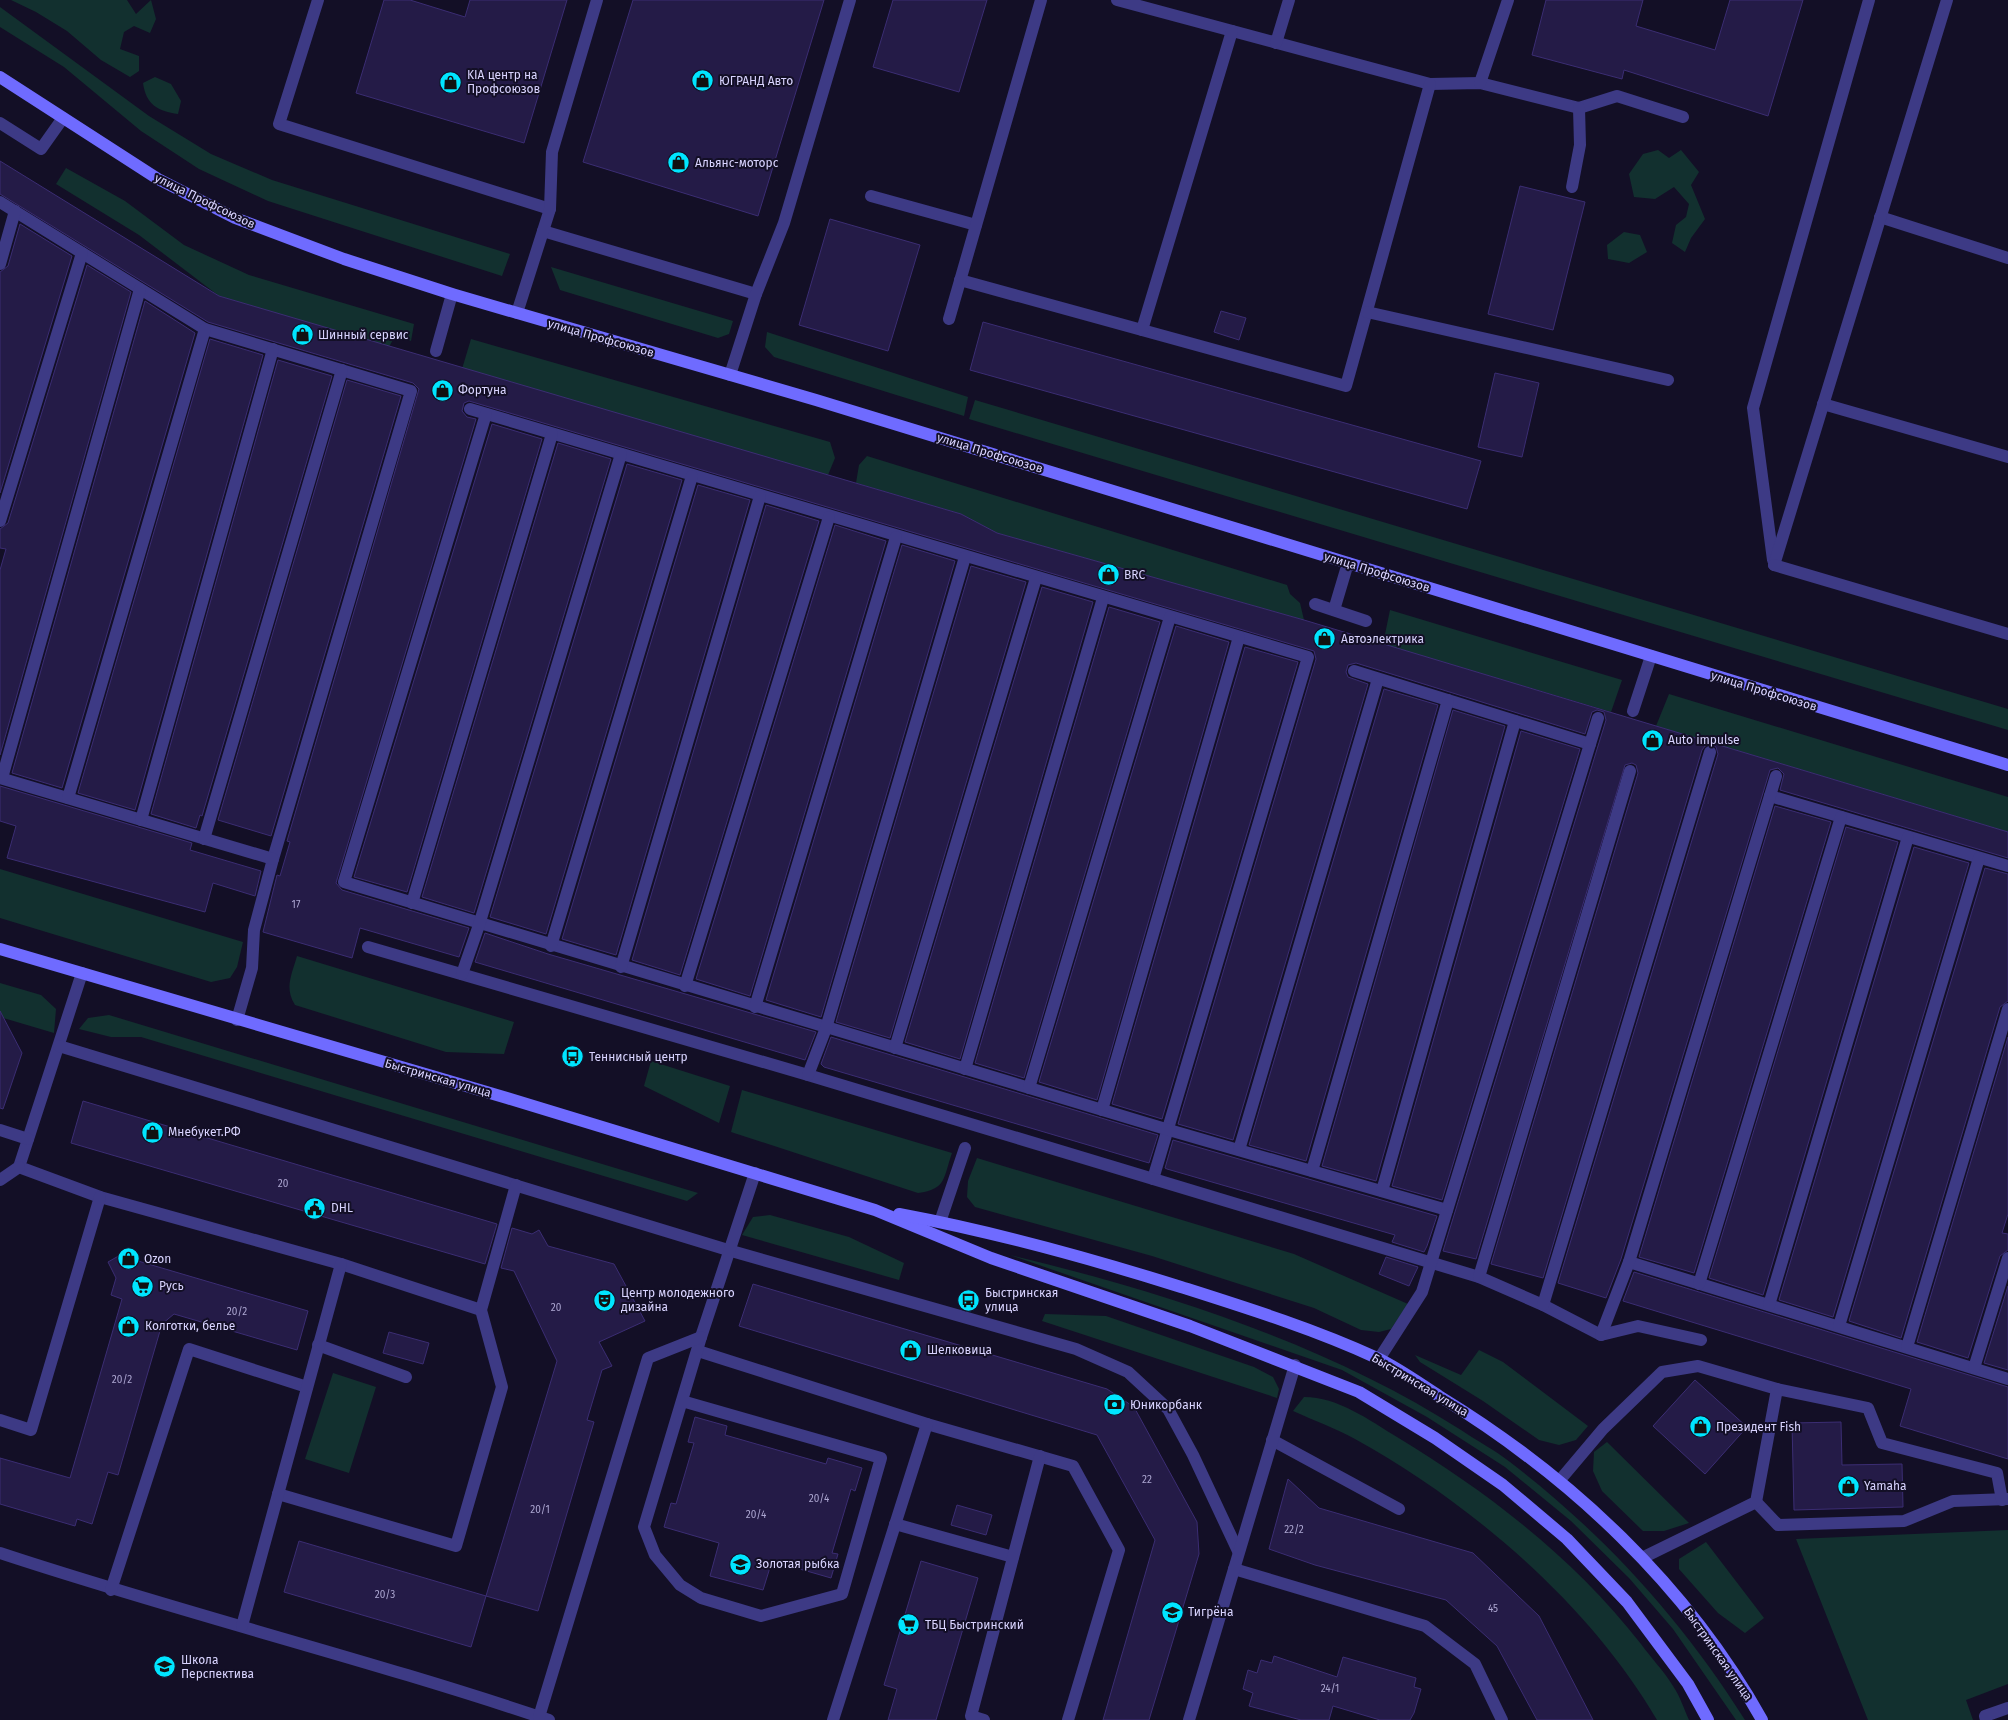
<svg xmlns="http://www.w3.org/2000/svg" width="2008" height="1720" font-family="'Fira Sans',sans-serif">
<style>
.green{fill:#12302f}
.building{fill:#241b47;stroke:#3b2d73}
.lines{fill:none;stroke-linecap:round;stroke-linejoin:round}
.service{stroke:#3d3a85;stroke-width:12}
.secondary{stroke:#6f6bff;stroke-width:12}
.labels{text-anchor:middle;stroke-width:4;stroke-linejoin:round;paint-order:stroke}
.number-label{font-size:10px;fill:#aca6d1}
.poi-label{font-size:12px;fill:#d9d4ff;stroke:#130f26;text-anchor:start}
.street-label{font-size:12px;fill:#d9d4ff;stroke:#130f26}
</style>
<rect width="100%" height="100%" fill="#130f26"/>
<!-- green -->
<g class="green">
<polygon points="11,0 127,0 136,14 151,0 156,19 150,33 134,26 124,32 120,49 139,56 139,71 130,77 101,60 67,31 36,12"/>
<polygon points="0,7 149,116 211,154 272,180 510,254 502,276 268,201 199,169 141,131 64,67 0,27"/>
<path d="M155 77 171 84 181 101 178 114C158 111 146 105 143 83Z"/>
<polygon points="1658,150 1669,158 1681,150 1699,172 1691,185 1705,219 1691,238 1685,252 1672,243 1676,225 1686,217 1689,204 1674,187 1655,199 1634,197 1629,174 1643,154"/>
<polygon points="66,168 125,201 184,245 249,275 414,324 411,341 396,334 389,347 219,296 139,235 56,184"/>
<polygon points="1624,232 1640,235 1647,252 1629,263 1608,259 1607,245"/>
<polygon points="551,267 733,321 729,334 718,338 560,290"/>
<polygon points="767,332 968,397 964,416 774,357 765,347"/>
<polygon points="471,339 830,442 835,458 828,475 462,369"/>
<polygon points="975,400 2008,709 2008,730 969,419"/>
<polygon points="867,456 1287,585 1290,594 1300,603 1304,620 997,533 961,514 856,483 859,465"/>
<polygon points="1390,610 1622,680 1611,712 1383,644"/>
<polygon points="1669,694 2008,797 2008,832 1656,726"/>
<polygon points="0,869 243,942 237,967 230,978 211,982 0,918"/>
<path d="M297 956 514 1022 504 1054 446 1052 295 1005C284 988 292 974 297 956Z"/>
<polygon points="0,983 41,995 56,1009 54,1033 0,1017"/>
<polygon points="109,1015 698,1193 687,1201 141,1037 111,1037 79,1029 88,1018"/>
<polygon points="651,1061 730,1086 719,1123 644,1086"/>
<path d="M742 1090 952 1153C943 1178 947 1189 918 1193L731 1132Z"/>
<polygon points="977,1158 1294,1254 1408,1304 1391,1329 1379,1332 1361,1330 1314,1308 1152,1256 975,1207 967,1197 968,1181"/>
<polygon points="770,1215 849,1237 904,1263 899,1280 742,1235 753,1217"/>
<path d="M1010 1255C1164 1292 1327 1344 1461 1430 1477 1441 1495 1450 1510 1462 1604 1534 1682 1620 1745 1720H1736L1673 1629 1629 1578 1571 1521 1505 1467 1427 1417 1342 1370Z"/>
<polygon points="1045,1314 1106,1316 1254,1367 1273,1377 1279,1389 1277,1398 1042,1321"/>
<polygon points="1479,1350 1503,1362 1588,1426 1576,1440 1559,1445 1539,1440 1483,1401 1420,1362 1415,1355 1461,1375"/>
<polygon points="333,1373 376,1387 349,1473 305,1459"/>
<path d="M1304 1397C1338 1397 1369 1420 1397 1437 1489 1493 1574 1558 1641 1644 1651 1658 1664 1671 1673 1686 1680 1696 1684 1709 1689 1720H1657C1590 1605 1471 1503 1355 1439 1335 1428 1313 1420 1293 1411Z"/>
<polygon points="1607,1442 1689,1523 1664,1531 1643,1531 1602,1491 1593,1471 1594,1452"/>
<polygon points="2008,1530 2008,1684 1966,1700 1973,1720 1868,1720 1796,1539"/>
<polygon points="1706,1542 1764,1618 1745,1633 1718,1613 1679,1569 1679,1559"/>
</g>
<!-- building -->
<g class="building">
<polygon points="384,0 410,0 465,17 470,0 567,0 524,143 356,93"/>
<polygon points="633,0 824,0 758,216 583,162"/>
<polygon points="893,0 987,0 959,92 873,67"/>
<polygon points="1546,0 1643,0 1636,26 1715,50 1730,0 1803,0 1768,116 1624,70 1622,79 1532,55"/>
<polygon points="0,161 219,296 961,514 997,533 1304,620 2008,832 2008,858 1780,790 1784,774 1778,768 1770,770 1621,1259 1606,1298 1558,1283 1718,754 1716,747 1712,744 1705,746 1702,750 1543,1278 1491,1264 1638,773 1636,765 1632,763 1625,765 1476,1259 1443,1251 1606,720 1604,712 1597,710 1592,712 1585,734 1356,663 1348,665 1346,672 1348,677 1368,684 1233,1140 1178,1124 1316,659 1314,651 469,401 464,403 462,411 467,417 476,419 336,883 342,890 469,928 459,957 360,928 352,958 263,932 277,875 280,876 290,842 287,841 419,389 413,383 208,322 0,194"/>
<polygon points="1520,186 1585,202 1553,330 1488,314"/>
<polygon points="830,219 920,245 888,351 799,325"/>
<polygon points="20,224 72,256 0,493 0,272 8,266"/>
<polygon points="87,265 131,292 0,755 0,570 6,549 0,548 0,529 8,523"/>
<polygon points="145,301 195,333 62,788 12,773"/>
<polygon points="1221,311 1246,318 1239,340 1214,332"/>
<polygon points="983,322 1481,461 1467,509 970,370"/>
<polygon points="210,339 263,355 135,810 78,793"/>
<polygon points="278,360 332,376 202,816 200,815 196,828 151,814"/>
<polygon points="1495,373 1539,383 1522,457 1478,447"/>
<polygon points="347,380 401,396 271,836 218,820"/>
<polygon points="492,424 542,439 407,892 354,877"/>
<polygon points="558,443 611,459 474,913 422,897"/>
<polygon points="627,464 682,480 546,934 490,917"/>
<polygon points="698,485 750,500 616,955 562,939"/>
<polygon points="766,505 819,521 680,975 632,960"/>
<polygon points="835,525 886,541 750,996 696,979"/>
<polygon points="902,545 955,561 821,1017 766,1000"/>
<polygon points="971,566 1026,582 890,1038 836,1022"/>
<polygon points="1042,587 1093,602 960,1059 905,1042"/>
<polygon points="1109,607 1160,622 1024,1078 975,1063"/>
<polygon points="1176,626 1229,642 1097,1100 1039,1082"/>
<polygon points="1245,647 1298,662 1162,1119 1112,1104"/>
<polygon points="1384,689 1438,705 1306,1161 1249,1145"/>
<polygon points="1453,710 1505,726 1376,1181 1322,1166"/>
<polygon points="1521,731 1580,749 1442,1200 1392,1186"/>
<polygon points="0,786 192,843 190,850 261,871 255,896 213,883 205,912 7,858 16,826 0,821"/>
<polygon points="1775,806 1831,822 1694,1273 1639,1257"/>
<polygon points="1846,827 1898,842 1763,1295 1709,1278"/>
<polygon points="1914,847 1969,863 1833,1317 1779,1300"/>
<polygon points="1985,868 2008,874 2008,1001 2000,1007 1901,1338 1849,1321"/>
<polygon points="485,933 548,954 816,1032 805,1060 475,962"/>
<polygon points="0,1011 22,1053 3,1109 0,1108"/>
<polygon points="831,1037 1158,1135 1149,1163 824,1067 821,1064"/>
<polygon points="2008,1037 2008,1214 2002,1233 2008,1234 2008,1250 2000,1256 1968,1358 1917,1342"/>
<polygon points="83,1101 497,1224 485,1264 71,1143"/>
<polygon points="1173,1140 1437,1216 1427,1246 1424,1252 1392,1242 1395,1235 1167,1169 1165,1168"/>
<polygon points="512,1228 532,1234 539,1230 548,1246 614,1264 645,1321 599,1342 612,1366 602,1370 587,1420 594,1422 538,1611 486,1596 557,1361 514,1271 501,1268"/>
<polygon points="129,1250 138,1261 308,1311 297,1350 174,1314 162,1324 118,1475 108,1472 92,1524 77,1519 75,1526 0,1504 0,1458 70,1478 122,1299 111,1295 116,1278 108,1262"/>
<polygon points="1386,1257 1418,1267 1409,1286 1379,1274"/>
<polygon points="1634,1272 2008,1387 2008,1459 1900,1426 1911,1389 1623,1301"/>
<polygon points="753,1284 1107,1389 1134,1407 1197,1522 1199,1554 1149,1720 1103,1720 1155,1540 1097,1435 739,1326"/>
<polygon points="2008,1286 2008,1370 1984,1363"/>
<polygon points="389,1332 429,1343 423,1364 383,1353"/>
<polygon points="1695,1380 1747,1427 1705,1474 1653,1426"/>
<polygon points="695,1417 727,1426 725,1435 826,1464 828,1458 862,1468 855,1491 851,1489 832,1553 838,1554 831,1578 772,1561 763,1590 710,1576 719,1543 664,1527 671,1503 676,1504 694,1443 688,1442"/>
<polygon points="1841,1422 1842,1465 1902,1464 1903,1507 1794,1510 1792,1423"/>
<polygon points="1288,1479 1319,1508 1473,1553 1539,1616 1593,1720 1537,1720 1497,1646 1446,1600 1315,1565 1269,1549"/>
<polygon points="957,1505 992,1515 986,1535 951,1525"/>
<polygon points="299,1541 486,1596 471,1647 284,1592"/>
<polygon points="921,1561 978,1578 936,1720 888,1720 897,1689 884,1685"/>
<polygon points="1274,1656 1337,1677 1343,1657 1416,1678 1414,1687 1421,1689 1414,1713 1410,1720 1380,1720 1333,1706 1329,1720 1301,1720 1249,1706 1253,1693 1243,1689 1248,1670 1257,1673 1261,1660 1272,1663"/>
</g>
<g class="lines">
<!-- service -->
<g class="service">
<polyline points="318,0 279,124 550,209"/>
<polyline points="1117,0 1430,84 1480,83 1579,108 1617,96 1683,117"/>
<polyline points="1276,43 1289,0"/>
<polyline points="1480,83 1508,0"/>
<polyline points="0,123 41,149 63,118"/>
<polyline points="1572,187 1580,145 1579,108"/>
<polyline points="871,196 976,225"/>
<polyline points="0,202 205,329 411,391 273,859 254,930 252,968 237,1020"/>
<polyline points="1880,217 2008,258"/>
<polyline points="543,231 756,294"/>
<polyline points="0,264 15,211"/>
<polyline points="960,280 1346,386 1430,84"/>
<polyline points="1367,312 1668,380"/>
<polyline points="517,313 550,209 552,152 597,0"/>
<polyline points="949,319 1041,0"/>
<polyline points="1142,330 1232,31"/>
<polyline points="436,351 452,294"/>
<polyline points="730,375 756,294 784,223 850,0"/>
<polyline points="1823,404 2008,457"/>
<polyline points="470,409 1308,657 1153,1179"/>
<polyline points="486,414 344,882 1169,1130 1447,1210"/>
<polyline points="0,521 82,253"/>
<polyline points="1773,560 1753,408 1869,0"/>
<polyline points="1774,565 1947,0"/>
<polyline points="1774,565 2008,634"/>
<polyline points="1315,604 1366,621"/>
<polyline points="1334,610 1348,563"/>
<polyline points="1354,671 1590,744"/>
<polyline points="1633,711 1651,656"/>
<polyline points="0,778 273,859"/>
<polyline points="2,778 140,289"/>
<polyline points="1770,796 2008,866"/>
<polyline points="68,798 205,329"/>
<polyline points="141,820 273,349"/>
<polyline points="204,839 342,370"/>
<polyline points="412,903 552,434"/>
<polyline points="551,946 692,476"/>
<polyline points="368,947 808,1075 1479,1277 1543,1305 1601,1335 1638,1326 1701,1340"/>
<polyline points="621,967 760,496"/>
<polyline points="82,973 19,1167 100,1197 341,1264 481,1310"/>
<polyline points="462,974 479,925 621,454"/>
<polyline points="685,986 829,517"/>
<polyline points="755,1007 896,537"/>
<polyline points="59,1046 728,1250 1076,1349 1128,1372 1168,1409 1193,1455 1238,1551"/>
<polyline points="895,1048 1036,578"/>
<polyline points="965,1069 1103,598"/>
<polyline points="808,1075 826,1028 965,557"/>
<polyline points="1029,1088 1170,617"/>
<polyline points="1102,1110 1239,637"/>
<polyline points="0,1130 28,1139"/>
<polyline points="1239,1150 1378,679"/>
<polyline points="1312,1171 1448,700"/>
<polyline points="0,1180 19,1167"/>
<polyline points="1382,1191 1515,721"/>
<polyline points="940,1222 965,1148"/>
<polyline points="1629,1262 2008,1379"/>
<polyline points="1479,1277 1630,771"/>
<polyline points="1699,1284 1841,817"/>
<polyline points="1543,1305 1710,752"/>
<polyline points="1769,1305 1908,837"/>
<polyline points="1839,1326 1979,858"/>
<polyline points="1601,1335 1629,1262 1776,776"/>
<polyline points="318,1345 406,1377"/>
<polyline points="1907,1347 2008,1009"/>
<polyline points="698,1351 927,1424 1073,1466 1119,1550 1068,1720"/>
<polyline points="1379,1359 1422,1292 1598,718"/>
<polyline points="1974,1368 2008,1258"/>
<polyline points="682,1401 881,1458 842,1594 761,1616 701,1598 680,1585 655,1555 644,1527 701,1337 755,1173"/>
<polyline points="0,1420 31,1430 100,1197"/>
<polyline points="1272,1440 1399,1509"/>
<polyline points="1560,1480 1603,1429 1662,1372 1698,1366 1777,1389"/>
<polyline points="278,1494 456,1546 502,1387 481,1310 516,1185"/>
<polyline points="1756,1502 1778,1525 1904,1521 1953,1501 2008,1499"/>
<polyline points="895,1524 1013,1557"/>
<path d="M0 1553C181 1613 368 1659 549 1720"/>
<polyline points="1642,1558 1756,1502 1777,1389 1868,1408 1882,1443 1997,1473 2002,1500"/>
<polyline points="1234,1569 1425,1626 1475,1664 1502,1720"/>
<polyline points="111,1590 189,1349 307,1387"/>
<polyline points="242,1626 341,1264"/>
<polyline points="539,1717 648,1358 701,1337"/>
<polyline points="833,1720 927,1424"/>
<polyline points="984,1720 971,1716 1040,1456"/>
<polyline points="1189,1720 1295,1365"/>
<polyline points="1986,1720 1985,1716 2008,1708"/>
</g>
<!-- secondary -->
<g class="secondary">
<polyline points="0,77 158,179 235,218 344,259 452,294 816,400 2008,765"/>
<polyline points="0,949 507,1098 875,1210 991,1258 1190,1326 1359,1392 1435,1438 1503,1485 1567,1539 1627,1602 1688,1684 1708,1720"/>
<path d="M899 1214C995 1232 1089 1258 1181 1287 1247 1308 1314 1329 1377 1358 1398 1368 1419 1383 1439 1396 1570 1476 1687 1585 1762 1720"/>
</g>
</g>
<!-- icons -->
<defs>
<symbol id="shop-disc" viewBox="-11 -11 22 22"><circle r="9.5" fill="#00e5ff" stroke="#130f26"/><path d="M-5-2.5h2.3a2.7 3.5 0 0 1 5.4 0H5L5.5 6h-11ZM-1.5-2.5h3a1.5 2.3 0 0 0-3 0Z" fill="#111"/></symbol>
<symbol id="bus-disc" viewBox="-11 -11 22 22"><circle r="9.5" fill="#00e5ff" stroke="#130f26"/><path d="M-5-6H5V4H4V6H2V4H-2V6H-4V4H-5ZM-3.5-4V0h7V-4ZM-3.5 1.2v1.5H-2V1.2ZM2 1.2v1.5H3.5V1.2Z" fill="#111"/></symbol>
<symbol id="civic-disc" viewBox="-11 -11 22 22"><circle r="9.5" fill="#00e5ff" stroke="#130f26"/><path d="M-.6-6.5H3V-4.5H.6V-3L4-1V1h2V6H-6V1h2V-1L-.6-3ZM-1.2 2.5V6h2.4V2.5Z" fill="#111"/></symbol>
<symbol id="supermarket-disc" viewBox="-11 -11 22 22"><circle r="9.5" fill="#00e5ff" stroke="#130f26"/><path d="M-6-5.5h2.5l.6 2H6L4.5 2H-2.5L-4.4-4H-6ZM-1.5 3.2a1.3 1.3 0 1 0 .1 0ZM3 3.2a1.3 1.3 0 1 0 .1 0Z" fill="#111"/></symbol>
<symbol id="theatre-disc" viewBox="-11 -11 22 22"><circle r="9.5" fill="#00e5ff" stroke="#130f26"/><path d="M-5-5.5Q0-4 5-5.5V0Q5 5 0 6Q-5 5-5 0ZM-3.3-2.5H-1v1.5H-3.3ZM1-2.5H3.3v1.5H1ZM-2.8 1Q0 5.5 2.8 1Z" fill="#111"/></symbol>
<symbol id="bank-disc" viewBox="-11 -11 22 22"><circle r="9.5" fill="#00e5ff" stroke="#130f26"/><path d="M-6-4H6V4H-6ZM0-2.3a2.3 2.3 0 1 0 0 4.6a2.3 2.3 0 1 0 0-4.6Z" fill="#111"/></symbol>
<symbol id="school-disc" viewBox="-11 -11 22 22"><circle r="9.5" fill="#00e5ff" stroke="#130f26"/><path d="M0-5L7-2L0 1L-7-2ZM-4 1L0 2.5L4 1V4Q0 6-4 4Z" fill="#111"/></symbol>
</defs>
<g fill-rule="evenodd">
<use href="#shop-disc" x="690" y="68" width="25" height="25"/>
<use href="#shop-disc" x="438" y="70" width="25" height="25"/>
<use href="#shop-disc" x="666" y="150" width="25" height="25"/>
<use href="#shop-disc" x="290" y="322" width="25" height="25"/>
<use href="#shop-disc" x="430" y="378" width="25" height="25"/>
<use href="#shop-disc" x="1096" y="562" width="25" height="25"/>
<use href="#shop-disc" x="1312" y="626" width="25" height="25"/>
<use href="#shop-disc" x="1640" y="728" width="25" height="25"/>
<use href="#bus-disc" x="560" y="1044" width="25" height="25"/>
<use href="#shop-disc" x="140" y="1120" width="25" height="25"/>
<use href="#civic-disc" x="302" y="1196" width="25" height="25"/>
<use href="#shop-disc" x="116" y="1246" width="25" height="25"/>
<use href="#supermarket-disc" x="130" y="1274" width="25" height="25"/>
<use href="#theatre-disc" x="592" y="1288" width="25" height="25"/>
<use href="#bus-disc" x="956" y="1288" width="25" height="25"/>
<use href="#shop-disc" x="116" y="1314" width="25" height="25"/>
<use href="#shop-disc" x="898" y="1338" width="25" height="25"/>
<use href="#bank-disc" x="1102" y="1392" width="25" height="25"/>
<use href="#shop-disc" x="1688" y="1414" width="25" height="25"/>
<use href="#shop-disc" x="1836" y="1474" width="25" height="25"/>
<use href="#school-disc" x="728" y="1552" width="25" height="25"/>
<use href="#school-disc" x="1160" y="1600" width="25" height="25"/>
<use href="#supermarket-disc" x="896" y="1612" width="25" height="25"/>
<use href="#school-disc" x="152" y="1654" width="25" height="25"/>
</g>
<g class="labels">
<!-- number labels -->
<g class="number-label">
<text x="296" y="908">17</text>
<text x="283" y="1187">20</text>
<text x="556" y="1311">20</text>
<text x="237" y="1315">20/2</text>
<text x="122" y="1383">20/2</text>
<text x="1147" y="1483">22</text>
<text x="819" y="1502">20/4</text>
<text x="540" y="1513">20/1</text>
<text x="756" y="1518">20/4</text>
<text x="1294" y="1533">22/2</text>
<text x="385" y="1598">20/3</text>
<text x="1493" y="1612">45</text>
<text x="1330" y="1692">24/1</text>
</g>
<!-- poi labels -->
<g class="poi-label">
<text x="467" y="79">KIA центр на<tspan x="467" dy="14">Профсоюзов</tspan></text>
<text x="719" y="85">ЮГРАНД Авто</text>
<text x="695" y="167">Альянс-моторс</text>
<text x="318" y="339">Шинный сервис</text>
<text x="458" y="394">Фортуна</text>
<text x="1124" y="579">BRC</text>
<text x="1341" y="643">Автоэлектрика</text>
<text x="1668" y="744">Auto impulse</text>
<text x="589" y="1061">Теннисный центр</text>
<text x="168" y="1136">Мнебукет.РФ</text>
<text x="331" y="1212">DHL</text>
<text x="144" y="1263">Ozon</text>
<text x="159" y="1290">Русь</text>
<text x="621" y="1297">Центр молодежного<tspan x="621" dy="14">дизайна</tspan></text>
<text x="985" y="1297">Быстринская<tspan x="985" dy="14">улица</tspan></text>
<text x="145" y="1330">Колготки, белье</text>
<text x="927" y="1354">Шелковица</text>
<text x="1130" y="1409">Юникорбанк</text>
<text x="1716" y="1431">Президент Fish</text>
<text x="1864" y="1490">Yamaha</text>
<text x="756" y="1568">Золотая рыбка</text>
<text x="1188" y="1616">Тигрёна</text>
<text x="925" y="1629">ТБЦ Быстринский</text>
<text x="181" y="1664">Школа<tspan x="181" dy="14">Перспектива</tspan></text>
</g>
<!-- street labels -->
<g class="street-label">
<text transform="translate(205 201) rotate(26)" y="4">улица Профсоюзов</text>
<text transform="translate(601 338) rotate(16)" y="4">улица Профсоюзов</text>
<text transform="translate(990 453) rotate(17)" y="4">улица Профсоюзов</text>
<text transform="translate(1377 572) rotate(17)" y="4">улица Профсоюзов</text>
<text transform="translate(1764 691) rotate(17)" y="4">улица Профсоюзов</text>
<text transform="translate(438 1078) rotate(16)" y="4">Быстринская улица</text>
<text transform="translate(1420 1385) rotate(31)" y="4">Быстринская улица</text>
<text transform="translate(1718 1654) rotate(55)" y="4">Быстринская улица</text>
</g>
</g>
</svg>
